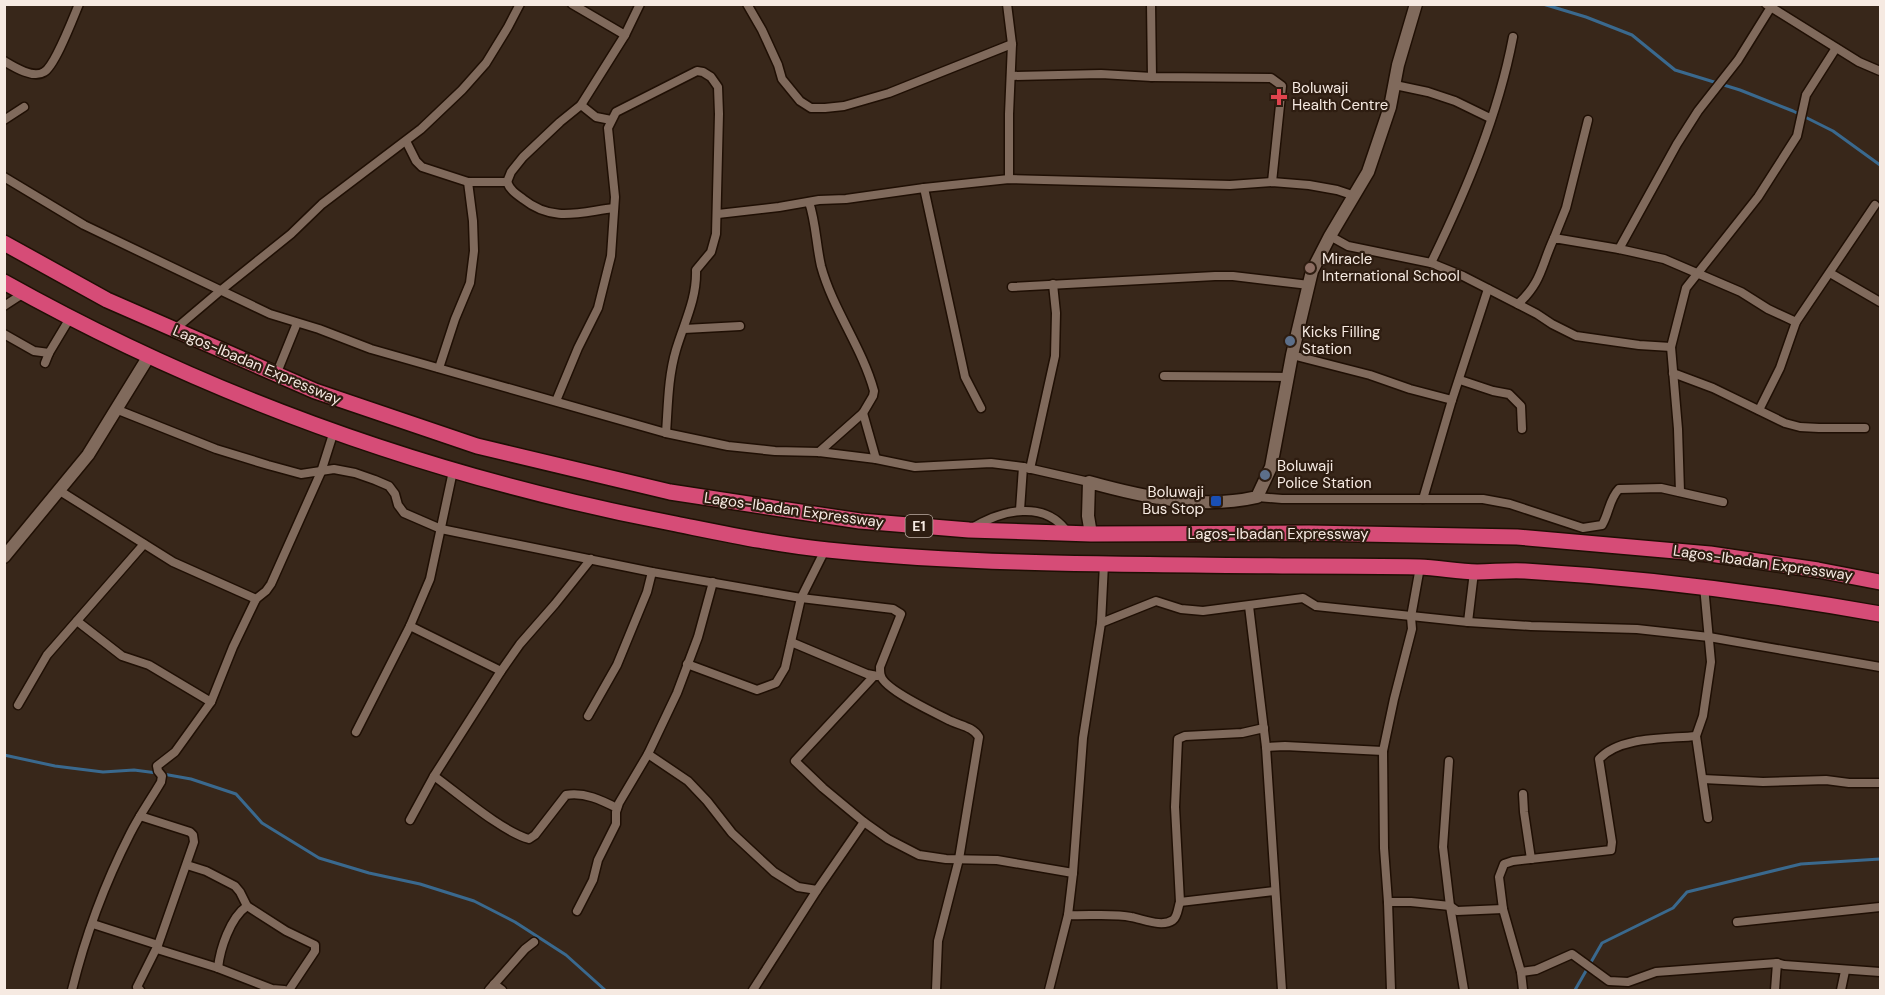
<svg xmlns="http://www.w3.org/2000/svg" width="1885" height="995" font-family="'DM Sans',sans-serif">
<style>
.lines{fill:none;stroke-linecap:round;stroke-linejoin:round}
.stream{stroke:#3a698e;stroke-width:3}
.street-casing{stroke:#1f0f04;stroke-width:11}
.secondary-casing{stroke:#1f0f04;stroke-width:15}
.highway-casing{stroke:#1f0f04;stroke-width:18}
.street{stroke:#806a5c;stroke-width:8}
.secondary{stroke:#806a5c;stroke-width:12}
.highway{stroke:#d64c77;stroke-width:15}
.health-dot{fill:#e0444e;stroke:#2e1d11;stroke-width:2}
.education-dot{fill:#8d6e63;stroke:#2e1d11;stroke-width:2}
.service-dot{fill:#5c6f8a;stroke:#2e1d11;stroke-width:2}
.transit-dot{fill:#1a4fb4;stroke:#2e1d11;stroke-width:2}
.labels{text-anchor:middle;stroke-width:4.5;stroke-linejoin:round;paint-order:stroke}
.shield{fill:#2e1d11;stroke:#baaca3;stroke-width:1.5}
.shield-label{font-size:14px;font-weight:bold;fill:#f6eae2}
.poi-label{font-size:15px;fill:#f6eae2;stroke:#2e1d11;text-anchor:start}
.street-label{font-size:15px;fill:#f6eae2;stroke:#2e1d11}
</style>
<rect width="100%" height="100%" fill="#38271a"/>
<g class="lines">
<!-- stream -->
<g class="stream">
<polyline points="1543,4 1586,17 1632,35 1675,70 1740,90 1793,111 1833,131 1880,165"/>
<polyline points="4,755 55,766 103,772 134,770 157,773"/>
<polyline points="163,774 191,779 236,794 262,823 319,858 369,873 420,884 474,901 515,922 566,955 605,990"/>
<polyline points="1575,990 1602,943 1673,908 1687,892 1801,864 1880,859"/>
</g>
<defs>
<g id="street">
<polyline points="572,4 625,35"/>
<polyline points="747,4 762,30 778,65 782,79 800,101 811,108 825,108 844,106 889,93 1012,44"/>
<polyline points="1007,4 1012,44 1009,114 1009,179"/>
<polyline points="1151,4 1152,77"/>
<polyline points="1766,4 1859,62 1880,71"/>
<path d="M4 61C14 67 33 79 44 72 55 66 73 18 79 4"/>
<polyline points="1011,76 1101,74 1152,77 1271,78 1282,86 1272,182"/>
<polyline points="1395,85 1428,92 1455,101 1490,118"/>
<polyline points="581,105 596,117 611,120"/>
<polyline points="4,120 24,107"/>
<path d="M406 141 416 161 422 167 468 182H507C510 190 516 194 523 199 553 223 580 212 614 208"/>
<polyline points="4,177 84,225 270,314 319,329 371,349 666,433 728,446 775,451 819,452 876,459 915,467 991,463 1023,467 1089,482"/>
<polyline points="507,182 511,172 523,157 560,122 581,105 625,35 640,4"/>
<polyline points="924,188 965,377 981,408"/>
<path d="M809 202C816 223 816 244 821 266 833 310 862 347 874 391L873 396 863 413 819 452"/>
<polyline points="718,214 779,207 819,200 846,199 924,188 1009,179 1230,185 1272,182 1309,185 1337,190 1355,196"/>
<polyline points="1330,236 1348,246 1431,263 1463,276 1537,314 1552,324 1576,336 1639,345 1671,347"/>
<polyline points="1554,238 1566,208 1588,120"/>
<polyline points="1619,249 1677,144 1698,111 1738,60 1771,7"/>
<path d="M1431 263C1466 191 1498 116 1513 37"/>
<polyline points="1830,273 1880,302"/>
<polyline points="1012,287 1215,276 1233,276 1309,285"/>
<path d="M1518 304C1542 282 1541 266 1554 238L1619 249 1664 259 1741 292 1768 309 1796 322"/>
<polyline points="4,306 24,293"/>
<polyline points="684,329 740,326"/>
<polyline points="174,330 220,291 291,234 322,204 421,129 462,90 486,63 508,27 520,4"/>
<polyline points="4,334 34,351 49,353"/>
<polyline points="1292,355 1370,375 1410,389 1452,400"/>
<polyline points="45,363 49,353 70,318"/>
<polyline points="439,368 455,319 470,283 474,251 473,221 468,182"/>
<polyline points="1673,373 1713,388 1785,423 1800,427 1819,428 1865,428"/>
<polyline points="276,375 297,323"/>
<polyline points="1164,376 1289,377"/>
<polyline points="1460,380 1493,391 1509,394 1521,406 1522,429"/>
<path d="M556 401 578 348 598 308 611 256 615 197 608 128 616 112 697 71 703 72 711 77 718 87 719 114 716 234 711 252 696 270C697 299 684 323 676 350 668 377 668 406 666 433"/>
<path d="M118 410 216 449 268 465 301 474 334 469 355 473 375 480 389 486 395 494 398 505 404 513 441 529 652 572 801 598 893 609 901 614 880 667C880 669 880 674 881 676 885 690 937 714 951 721 962 726 973 727 979 737L959 859 938 941 936 990"/>
<polyline points="1759,410 1780,368 1796,322 1875,205"/>
<polyline points="863,413 876,459"/>
<polyline points="1030,469 1055,356 1056,313 1053,284"/>
<polyline points="60,491 173,562 256,599"/>
<polyline points="1680,492 1678,429 1671,347 1686,288 1758,197 1797,136 1806,95 1836,48"/>
<path d="M1257 497 1282 499H1483L1510 504 1583 528 1602 525C1609 514 1609 499 1619 489L1661 488 1723 502"/>
<polyline points="1423,499 1452,400 1488,289"/>
<polyline points="1020,510 1023,467"/>
<path d="M972 528C1002 510 1045 499 1068 533"/>
<polyline points="1704,586 1711,662 1703,716 1696,736 1708,818"/>
<polyline points="1249,606 1266,747 1282,990"/>
<polyline points="77,621 122,656 149,665 211,702"/>
<polyline points="1468,622 1474,572"/>
<polyline points="1101,623 1156,601 1181,609 1203,611 1303,598 1316,606 1468,622 1531,626 1637,629 1709,637 1880,667"/>
<polyline points="410,626 501,671"/>
<polyline points="791,642 867,674 877,676"/>
<polyline points="687,664 757,690 776,683 785,668 801,598 825,550"/>
<polyline points="874,676 795,761 823,788 864,822 888,839 919,855 946,859 997,860 1073,873"/>
<polyline points="18,705 47,655 144,544"/>
<polyline points="588,716 617,665 647,592 652,572"/>
<polyline points="356,732 410,626 430,579 453,471"/>
<polyline points="1266,747 1285,746 1383,751"/>
<polyline points="648,754 688,781 707,801 732,833 774,872 798,887 817,890"/>
<polyline points="1449,761 1443,847 1450,906 1464,990"/>
<path d="M434 776C459 794 501 831 529 839L535 835 566 795C585 792 601 800 617 808"/>
<polyline points="1703,779 1763,782 1826,780 1849,783 1880,783"/>
<polyline points="1523,794 1524,812 1531,859"/>
<polyline points="140,816 190,832 193,835 194,842 158,945 137,987 140,990"/>
<polyline points="410,820 434,776 501,671 520,644 555,604 591,559"/>
<polyline points="187,865 206,871 235,886 240,892 247,906 286,931 315,945 315,951 289,990"/>
<polyline points="1180,902 1275,891"/>
<polyline points="1388,902 1411,902 1450,906 1457,911 1503,909"/>
<polyline points="577,911 593,880 598,860 616,824 616,812 619,803 648,754 677,693 698,637 713,582"/>
<path d="M1068 915C1086 916 1114 913 1131 917 1143 919 1162 928 1173 920 1178 916 1178 907 1180 902L1175 807 1178 739 1185 736 1242 733 1264 728"/>
<polyline points="1737,922 1880,907"/>
<polyline points="93,924 158,945"/>
<polyline points="157,949 218,968 272,989 284,990"/>
<path d="M218 968C220 949 230 918 247 906"/>
<polyline points="1521,972 1536,970 1572,954 1609,981 1628,982 1656,972 1777,963 1784,965 1880,972"/>
<polyline points="494,984 502,990"/>
<path d="M72 990C85 937 105 883 130 834 139 816 151 799 161 782L162 776 158 771 157 766 175 752 211 702 233 647 256 599 266 591 271 584 321 472 334 431"/>
<polyline points="489,990 525,949 534,942"/>
<polyline points="753,990 817,890 864,822"/>
<polyline points="1049,990 1068,915 1073,873 1083,738 1101,623 1104,564"/>
<polyline points="1391,990 1388,902 1384,848 1383,751 1394,699 1412,629 1411,617 1420,567"/>
<path d="M1523 990 1521 972 1503 909 1499 877 1504 864 1513 861 1611 850 1612 842 1599 759C1620 736 1667 739 1696 736"/>
<polyline points="1775,990 1777,963"/>
<polyline points="1841,990 1845,971"/>
</g>
<g id="secondary">
<path d="M1091 534 1088 516 1089 482C1143 497 1201 510 1257 497L1271 467 1292 355 1312 271 1330 236 1368 172 1390 107 1398 65 1416 4"/>
<polyline points="4,557 88,455 149,356"/>
</g>
<g id="highway">
<polyline points="4,243 107,300 315,391 477,446 670,492 860,521 969,530 1091,534 1309,533 1517,537 1710,554 1818,570 1880,582"/>
<path d="M4 282C213 399 441 479 676 524 726 534 777 545 828 550 983 566 1138 564 1293 566 1335 566 1377 566 1419 567 1438 568 1457 571 1477 572 1493 572 1509 570 1525 571 1645 578 1763 593 1880 614"/>
</g>
</defs>
<!-- street casing -->
<use href="#street" class="street-casing"/>
<!-- secondary casing -->
<use href="#secondary" class="secondary-casing"/>
<!-- highway casing -->
<use href="#highway" class="highway-casing"/>
<!-- street -->
<use href="#street" class="street"/>
<!-- secondary -->
<use href="#secondary" class="secondary"/>
<!-- highway -->
<use href="#highway" class="highway"/>
</g>
<!-- markers -->
<path class="health-dot" d="M1276 88h6v6h6v6h-6v6h-6v-6h-6v-6h6z"/>
<circle class="education-dot" cx="1310" cy="268" r="6"/>
<g class="service-dot">
<circle cx="1290" cy="341" r="6"/>
<circle cx="1265" cy="475" r="6"/>
</g>
<rect class="transit-dot" x="1210" y="495" width="12" height="12" rx="3"/>
<g class="labels">
<!-- shield labels -->
<rect class="shield" x="905.5" y="515" width="27" height="22" rx="4.5"/>
<g class="shield-label">
<text x="919" y="531">E1</text>
</g>
<!-- poi labels -->
<g class="poi-label">
<text x="1292" y="93">Boluwaji<tspan x="1292" dy="17">Health Centre</tspan></text>
<text x="1322" y="264">Miracle<tspan x="1322" dy="17">International School</tspan></text>
<text x="1302" y="337">Kicks Filling<tspan x="1302" dy="17">Station</tspan></text>
<text x="1277" y="471">Boluwaji<tspan x="1277" dy="17">Police Station</tspan></text>
<text x="1204" y="497" text-anchor="end">Boluwaji<tspan x="1204" dy="17">Bus Stop</tspan></text>
</g>
<!-- street labels -->
<g class="street-label">
<text transform="translate(257 365) rotate(23)" y="5">Lagos-Ibadan Expressway</text>
<text transform="translate(794 510) rotate(8)" y="5">Lagos-Ibadan Expressway</text>
<text x="1278" y="539">Lagos-Ibadan Expressway</text>
<text transform="translate(1763 563) rotate(8)" y="5">Lagos-Ibadan Expressway</text>
</g>
</g>
<!-- border -->
<rect width="1885" height="995" fill="none" stroke="#f6eae2" stroke-width="12"/>
</svg>
